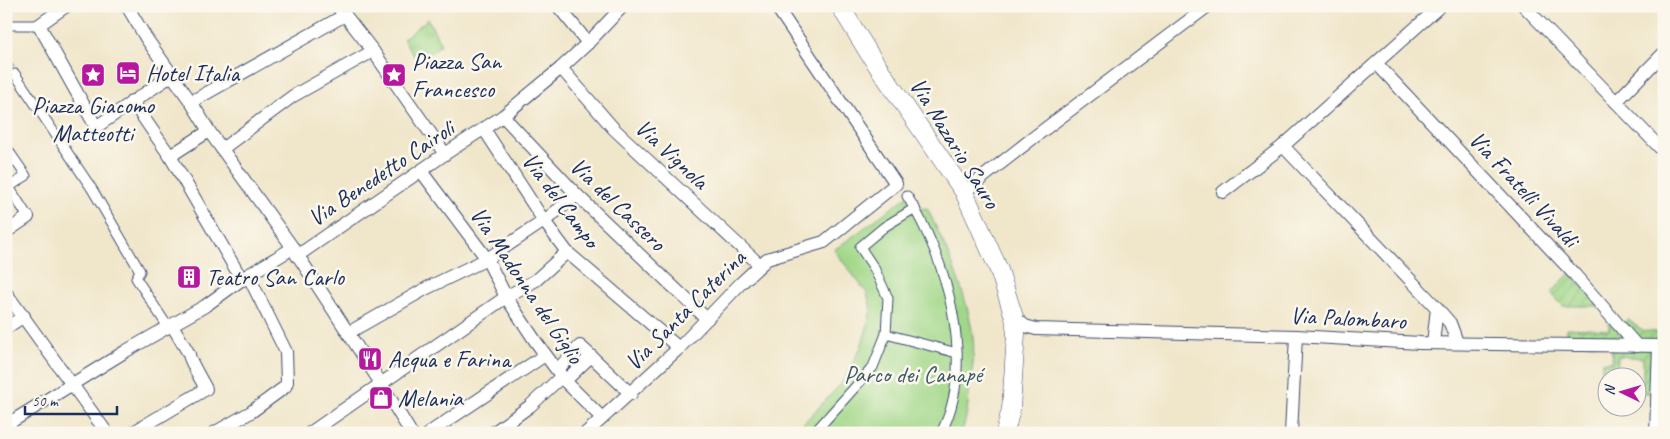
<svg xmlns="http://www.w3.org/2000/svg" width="1670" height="439" font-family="Caveat,sans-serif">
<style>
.grass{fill:url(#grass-tufts);stroke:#5e8373}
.park{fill:#a0d788;stroke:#5e8373}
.garden{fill:url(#garden-furrows);stroke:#5e8373}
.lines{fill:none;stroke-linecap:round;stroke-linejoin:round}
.pedestrian-tunnel{stroke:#c5c1b4;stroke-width:9;stroke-dasharray:9 4.5;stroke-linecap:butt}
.pedestrian-casing{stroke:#3b4a6e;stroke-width:11}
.minor-casing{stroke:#3b4a6e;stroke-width:14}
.secondary-casing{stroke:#3b4a6e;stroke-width:19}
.pedestrian{stroke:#fff;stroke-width:9}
.minor{stroke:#fff;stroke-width:12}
.secondary{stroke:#fff;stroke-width:18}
.labels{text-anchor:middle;stroke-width:5;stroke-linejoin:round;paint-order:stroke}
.poi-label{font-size:24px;fill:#1b2f5e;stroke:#fbf7ec;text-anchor:start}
.street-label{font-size:24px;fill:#1b2f5e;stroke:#fbf7ec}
.park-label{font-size:24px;fill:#3c5968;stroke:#fbf7ec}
</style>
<defs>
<pattern id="grass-tufts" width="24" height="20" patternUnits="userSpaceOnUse" patternTransform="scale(1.25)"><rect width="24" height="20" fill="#a0d788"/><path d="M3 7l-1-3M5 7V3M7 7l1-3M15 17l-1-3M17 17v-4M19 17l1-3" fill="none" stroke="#89b978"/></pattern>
<pattern id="garden-furrows" width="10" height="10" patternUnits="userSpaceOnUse" patternTransform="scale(1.25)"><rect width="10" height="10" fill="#a0d788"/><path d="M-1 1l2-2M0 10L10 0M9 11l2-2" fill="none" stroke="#89b978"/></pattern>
</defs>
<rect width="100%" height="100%" fill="#fbf7ec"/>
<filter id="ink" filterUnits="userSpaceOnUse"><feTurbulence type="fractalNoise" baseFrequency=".02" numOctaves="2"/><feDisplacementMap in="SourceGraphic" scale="10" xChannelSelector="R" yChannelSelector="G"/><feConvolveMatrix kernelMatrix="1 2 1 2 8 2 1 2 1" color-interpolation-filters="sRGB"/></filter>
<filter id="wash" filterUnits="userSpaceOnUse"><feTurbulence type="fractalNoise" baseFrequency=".0096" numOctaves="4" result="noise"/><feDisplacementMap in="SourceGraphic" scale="20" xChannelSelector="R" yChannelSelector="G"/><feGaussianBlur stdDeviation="1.12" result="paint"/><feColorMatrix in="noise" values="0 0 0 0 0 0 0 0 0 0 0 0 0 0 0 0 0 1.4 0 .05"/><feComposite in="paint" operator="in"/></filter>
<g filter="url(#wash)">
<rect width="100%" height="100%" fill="#f0e6ca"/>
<!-- grass -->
<polygon class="grass" points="428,19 441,45 418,62 403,39"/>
<!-- park -->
<path class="park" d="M912 193 922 209 927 208C946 247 968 295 973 338 975 354 972 372 970 388 968 403 967 419 961 433H794L842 383 861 347 867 328 871 309 867 293 834 250Z"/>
<!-- garden -->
<g class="garden">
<polygon points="1570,273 1600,306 1563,306 1551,293"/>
<polygon points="1609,317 1634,345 1566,342 1567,328 1609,330"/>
<polygon points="1627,319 1644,331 1656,332 1656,345 1638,345 1621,325"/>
<polygon points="1612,347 1657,348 1656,393 1638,393 1638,385 1643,384 1643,358 1618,356 1617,376 1608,376 1607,392 1601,392 1602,362 1612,362"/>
</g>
</g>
<g filter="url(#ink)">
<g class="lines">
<!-- pedestrian-tunnel -->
<polyline class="pedestrian-tunnel" points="6,62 15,74"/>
<defs>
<g id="pedestrian">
<polyline points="6,25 39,25"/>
<polyline points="15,74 92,189 140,271 136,278 168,327"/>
<polyline points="6,147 26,176 9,187 28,217"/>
<path d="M907 196C947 259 977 363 941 433"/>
<polyline points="886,334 957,353"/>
<polyline points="814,433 873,367 886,334 888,298 874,268 860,247 884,227 915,208"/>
</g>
<g id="minor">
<polyline points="66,6 39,25 96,127 172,75"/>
<polyline points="127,6 146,38 191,102 209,131 293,248 382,385 411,433"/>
<polyline points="337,6 345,15 373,51 445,154"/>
<polyline points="558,6 588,43"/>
<polyline points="1440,6 1283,146 1437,308 1450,323 1457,342"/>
<polyline points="1524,6 1664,152"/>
<polyline points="1377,64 1575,275 1637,346"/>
<polyline points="561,68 614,129 760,265"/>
<polyline points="132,101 170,156 242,280"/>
<polyline points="191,102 345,15"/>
<polyline points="1616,102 1664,53"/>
<polyline points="503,116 577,195 707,319"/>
<polyline points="484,129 544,221 567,252 679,348"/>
<polyline points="222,149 293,96 373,51"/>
<polyline points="170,156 209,131"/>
<polyline points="421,171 487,259 506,297 536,342 565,381 602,418"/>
<polyline points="964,192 1033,138 1208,6"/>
<polyline points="1223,192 1283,146"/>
<polyline points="6,232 28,217"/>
<polyline points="297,256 445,154 503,116 561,68 588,43 623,6"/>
<polyline points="6,293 107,433"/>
<polyline points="1014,317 1025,326 1036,329 1296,336 1420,343 1664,346"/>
<polyline points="6,328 24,316"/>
<polyline points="348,333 427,288 487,259 544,221 577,195"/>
<polyline points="1433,343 1437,308"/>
<polyline points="591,356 631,394"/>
<polyline points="557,370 580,346 591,356 565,381"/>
<polyline points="6,425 126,351 205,306 248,275 293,248"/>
<path d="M132 433 206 389C202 381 189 360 189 354L172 325"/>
<polyline points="214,433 251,412 285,387 287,382 286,352 248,275"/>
<polyline points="310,433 506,297 536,280 567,252"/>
<polyline points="429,433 545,355"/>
<polyline points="493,433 530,406 562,376"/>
<polyline points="586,433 679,348 740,284 767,259 824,242 896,184 776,6"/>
<polyline points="1291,433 1296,336"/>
<polyline points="1656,433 1659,346"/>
</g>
<polyline id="secondary" points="840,6 870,55 964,192 999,270 1014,317 1016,334 1011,409 1005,433"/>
</defs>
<!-- pedestrian casing -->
<use href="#pedestrian" class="pedestrian-casing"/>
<!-- minor casing -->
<use href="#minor" class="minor-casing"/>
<!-- secondary casing -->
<use href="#secondary" class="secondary-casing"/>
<!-- pedestrian -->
<use href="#pedestrian" class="pedestrian"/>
<!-- minor -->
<use href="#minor" class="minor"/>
<!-- secondary -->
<use href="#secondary" class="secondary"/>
</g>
</g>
<!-- icons -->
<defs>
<symbol id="hotel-square" viewBox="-11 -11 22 22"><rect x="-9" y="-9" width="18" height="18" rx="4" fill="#b5179e" stroke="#fbf7ec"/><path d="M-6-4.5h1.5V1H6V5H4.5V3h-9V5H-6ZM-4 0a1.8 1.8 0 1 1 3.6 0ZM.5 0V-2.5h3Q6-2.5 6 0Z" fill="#fff"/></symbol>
<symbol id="sight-square" viewBox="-11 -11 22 22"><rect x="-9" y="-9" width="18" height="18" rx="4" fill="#b5179e" stroke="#fbf7ec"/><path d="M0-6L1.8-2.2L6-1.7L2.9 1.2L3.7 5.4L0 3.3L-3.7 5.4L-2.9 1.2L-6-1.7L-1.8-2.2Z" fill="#fff"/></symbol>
<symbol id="building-square" viewBox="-11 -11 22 22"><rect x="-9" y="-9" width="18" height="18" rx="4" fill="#b5179e" stroke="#fbf7ec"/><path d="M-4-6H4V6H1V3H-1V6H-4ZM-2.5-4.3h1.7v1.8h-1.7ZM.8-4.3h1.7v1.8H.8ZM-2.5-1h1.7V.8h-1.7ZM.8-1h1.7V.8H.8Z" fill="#fff"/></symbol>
<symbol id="restaurant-square" viewBox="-11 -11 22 22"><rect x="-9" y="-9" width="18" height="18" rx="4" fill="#b5179e" stroke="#fbf7ec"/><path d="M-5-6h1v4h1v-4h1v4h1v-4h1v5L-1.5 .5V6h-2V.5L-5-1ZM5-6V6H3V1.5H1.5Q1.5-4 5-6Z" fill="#fff"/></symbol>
<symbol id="shop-square" viewBox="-11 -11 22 22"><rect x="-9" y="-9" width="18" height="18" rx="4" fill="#b5179e" stroke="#fbf7ec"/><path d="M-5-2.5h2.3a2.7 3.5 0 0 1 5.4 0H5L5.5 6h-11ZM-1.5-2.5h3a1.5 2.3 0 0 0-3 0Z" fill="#fff"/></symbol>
</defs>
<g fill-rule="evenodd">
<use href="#hotel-square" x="114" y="59" width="28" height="28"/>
<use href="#sight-square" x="79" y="61" width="28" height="28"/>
<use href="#sight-square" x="380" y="61" width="28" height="28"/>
<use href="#building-square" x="175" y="263" width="28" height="28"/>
<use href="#restaurant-square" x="356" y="345" width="28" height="28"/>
<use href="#shop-square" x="367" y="384" width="28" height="28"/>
</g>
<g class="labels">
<!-- poi labels -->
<g class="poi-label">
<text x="412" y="69">Piazza San<tspan x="412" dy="28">Francesco</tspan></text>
<text x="146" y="81">Hotel Italia</text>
<text x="93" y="113" text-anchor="middle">Piazza Giacomo<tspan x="93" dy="28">Matteotti</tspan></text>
<text x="206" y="285">Teatro San Carlo</text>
<text x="388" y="367">Acqua e Farina</text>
<text x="398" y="406">Melania</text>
</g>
<!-- street labels -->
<g class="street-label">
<text transform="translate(955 143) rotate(58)" y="8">Via Nazario Sauro</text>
<text transform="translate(672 154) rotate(43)" y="8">Via Vignola</text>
<text transform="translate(381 173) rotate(-34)" y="8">Via Benedetto Cairoli</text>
<text transform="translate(1524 189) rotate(47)" y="8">Via Fratelli Vivaldi</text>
<text transform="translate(561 200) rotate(53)" y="8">Via del Campo</text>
<text transform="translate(618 204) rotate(44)" y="8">Via del Cassero</text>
<text transform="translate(527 285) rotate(56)" y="8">Via Madonna del Giglio</text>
<text transform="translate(685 310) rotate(-45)" y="8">Via Santa Caterina</text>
<text transform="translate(1348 318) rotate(3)" y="8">Via Palombaro</text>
</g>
<!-- park labels -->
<g class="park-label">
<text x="913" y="382">Parco dei Canapé</text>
</g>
</g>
<!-- margin -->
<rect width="1670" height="439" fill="none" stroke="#fbf7ec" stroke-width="25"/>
<!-- north arrow -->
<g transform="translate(1622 392) rotate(275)"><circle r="24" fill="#fbf7ec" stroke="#a1a7b3"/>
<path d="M0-4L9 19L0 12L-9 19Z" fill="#b5179e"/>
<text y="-8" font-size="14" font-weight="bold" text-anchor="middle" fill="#1b2f5e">N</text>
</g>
<!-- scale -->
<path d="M25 406v8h92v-8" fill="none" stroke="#1b2f5e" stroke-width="2.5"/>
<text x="32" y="406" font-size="15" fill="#1b2f5e" stroke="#fbf7ec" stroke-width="4" paint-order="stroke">50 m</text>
</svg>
